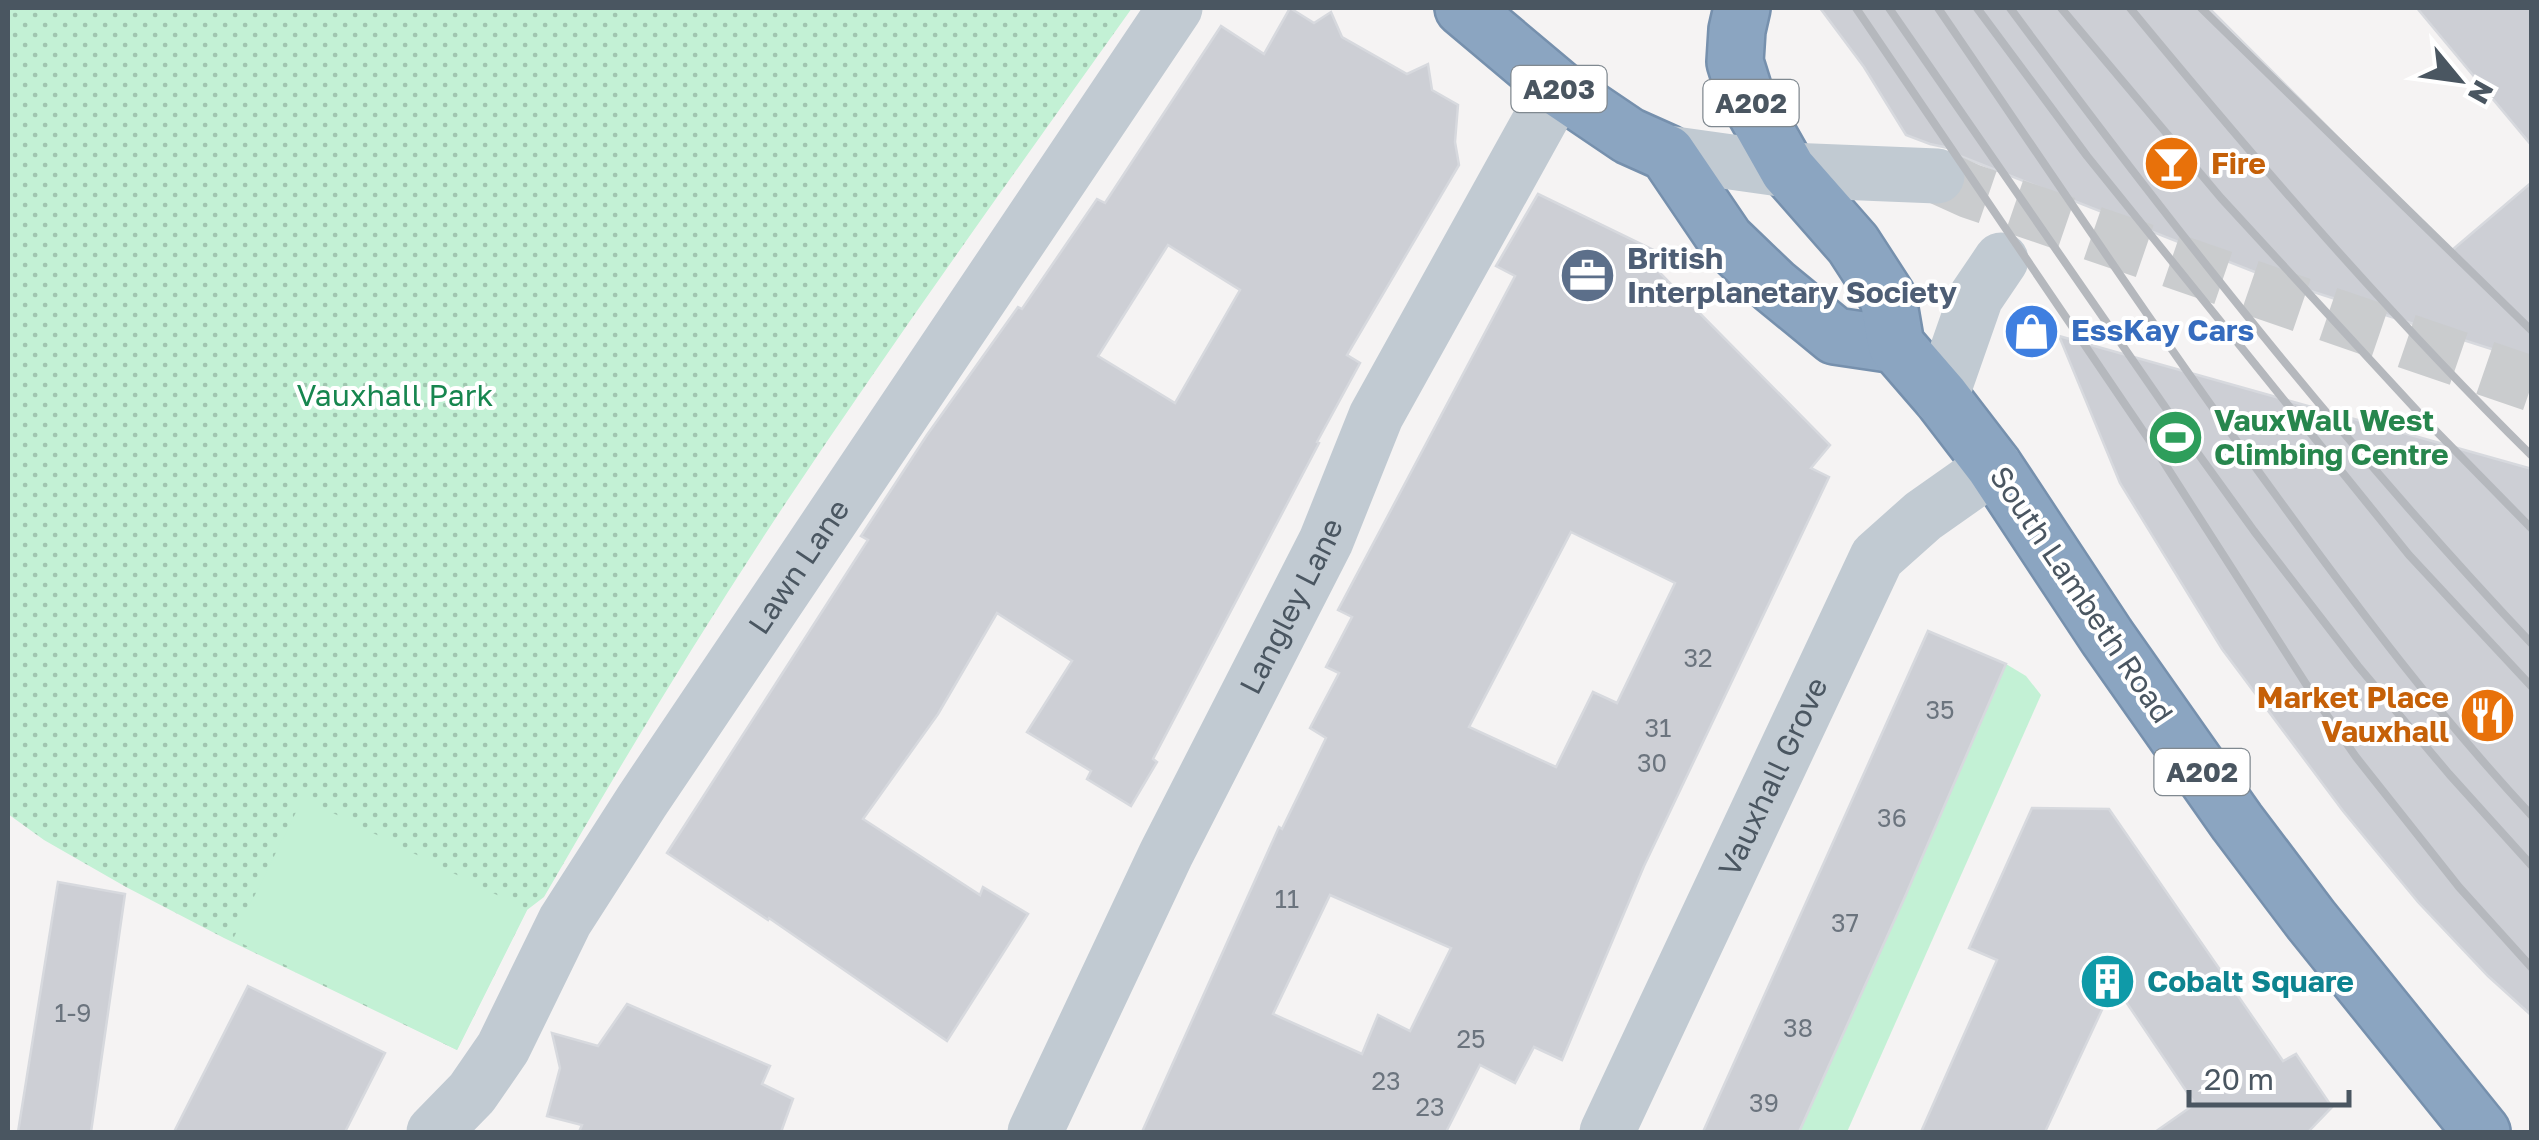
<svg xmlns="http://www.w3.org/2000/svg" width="2539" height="1140" font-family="'Golos Text',sans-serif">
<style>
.grass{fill:url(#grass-dots)}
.garden{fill:#c3f1d5}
.building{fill:#cdcfd5;stroke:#d7d9de;stroke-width:2.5;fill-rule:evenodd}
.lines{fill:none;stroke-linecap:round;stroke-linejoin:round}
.minor-tunnel{stroke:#caccce;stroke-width:55;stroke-dasharray:55 28;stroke-linecap:butt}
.highway-casing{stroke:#7690ad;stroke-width:60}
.minor{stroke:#c1cad2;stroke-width:55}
.highway{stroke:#8ba5c1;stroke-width:55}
.rail{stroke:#b5b8bd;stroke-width:8}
.labels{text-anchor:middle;stroke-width:8;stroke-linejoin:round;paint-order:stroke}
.number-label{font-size:25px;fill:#6b747e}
.shield{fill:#fff;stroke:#808990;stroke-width:2.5}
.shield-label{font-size:28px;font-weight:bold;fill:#4a5661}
.food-label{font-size:30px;font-weight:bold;fill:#c56008;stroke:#fff;text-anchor:start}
.service-label{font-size:30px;font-weight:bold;fill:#4e5e75;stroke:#fff;text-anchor:start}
.shop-label{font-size:30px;font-weight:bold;fill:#366cbe;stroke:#fff;text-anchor:start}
.park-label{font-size:30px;fill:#17864f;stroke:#fff}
.leisure-label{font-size:30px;font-weight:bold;fill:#27864d;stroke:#fff;text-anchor:start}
.street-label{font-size:30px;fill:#4a5661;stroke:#fff}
.culture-label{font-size:30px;font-weight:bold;fill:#0d838f;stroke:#fff;text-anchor:start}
</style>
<defs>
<pattern id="grass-dots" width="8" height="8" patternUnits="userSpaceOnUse" patternTransform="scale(2.5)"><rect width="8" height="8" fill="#c3f1d5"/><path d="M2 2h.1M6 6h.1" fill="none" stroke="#a0c6b0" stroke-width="1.8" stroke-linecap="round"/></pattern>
</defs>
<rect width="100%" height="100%" fill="#f5f3f3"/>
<!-- grass -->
<path class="grass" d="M8 8H1132C1015 172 897 336 785 504 700 632 621 764 544 897L527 910 457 1050 224 938 126 887 44 840 8 814Z"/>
<!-- garden -->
<g class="garden">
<polygon points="2006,664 2026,676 2041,695 1847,1132 1798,1132"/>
<polygon points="303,798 527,910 457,1050 233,939"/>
</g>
<!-- building -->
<g class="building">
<path d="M1290 8 1314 23 1331 12 1342 37 1407 74 1428 64 1432 90 1458 105 1455 142 1459 165 1347 355 1360 363 1317 442 1319 443 1153 759 1157 762 1131 806 1087 779 1091 771 1027 732 1072 661 997 613 938 714 863 819 980 895 983 887 1028 914 947 1041 769 918 768 920 667 853 868 540 861 536 927 435 1018 307 1022 309 1097 199 1105 203 1221 26 1264 54ZM1168 245 1240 290 1175 403 1098 356Z"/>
<polygon points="1820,8 2209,8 2451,251 2532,182 2532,362 2270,278 1960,156 1953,149 1930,144 1906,135 1864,67"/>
<polygon points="2417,8 2532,8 2532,146"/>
<path d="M1538 194 1662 254 1656 269 1830 445 1811 468 1829 477 1644 866 1562 1060 1534 1047 1515 1083 1480 1065 1446 1132H1142L1279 827 1282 829 1326 738 1310 728 1339 673 1326 667 1352 617 1338 610 1515 276 1496 266ZM1571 532 1675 583 1617 703 1593 692 1556 767 1469 727ZM1330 895 1451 948 1410 1031 1378 1015 1362 1054 1273 1014Z"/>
<polygon points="2059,336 2532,469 2532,1016 2488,976 2418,902 2343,811 2222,649 2120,483"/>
<polygon points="1928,631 2006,664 1904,899 1799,1132 1703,1132"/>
<polygon points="2032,808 2109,809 2283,1061 2296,1054 2332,1107 2308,1132 2155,1132 2195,1104 2114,984 2045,1132 1921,1132 1997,960 1969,948"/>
<polygon points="58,882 125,894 91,1132 18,1132"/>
<polygon points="248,986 385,1053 345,1132 174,1132"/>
<polygon points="627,1004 770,1066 762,1084 793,1099 781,1132 579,1132 582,1125 547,1116 560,1068 552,1033 598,1046"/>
</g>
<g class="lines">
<!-- minor-tunnel -->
<polyline class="minor-tunnel" points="1937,176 1970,191 2532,384"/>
<defs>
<g id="highway">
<polyline points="1463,8 1558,88 1629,136 1667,153 1726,240 1774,286 1835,336 1896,345"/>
<polyline points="1742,8 1737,30 1735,62 1745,94 1788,170 1853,244 1888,298 1896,345 1941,397 1994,466 2107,637 2237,822 2311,920 2482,1132"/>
</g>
</defs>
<!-- highway casing -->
<use href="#highway" class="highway-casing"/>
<!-- minor -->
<g class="minor">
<polyline points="1667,153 1788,170 1937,176"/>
<polyline points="1941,397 1976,297 2001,260"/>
<path id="s1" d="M434 1132 472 1093 503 1048 565 921 642 801 1175 8"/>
<path id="s2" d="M1035 1132 1166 854 1326 541 1376 416 1558 88"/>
<path id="s3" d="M1607 1132 1877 557 1923 516 1994 466"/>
</g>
<!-- highway -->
<use href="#highway" class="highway"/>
<!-- rail -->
<g class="rail">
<polyline points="1856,8 2154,447 2315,698 2356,757 2459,887 2532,968"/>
<polyline points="1889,8 2181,430 2254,531 2358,666 2449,774 2532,866"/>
<path d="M1938 8C2051 173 2162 340 2280 501 2359 610 2440 717 2532 816"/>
<polyline points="1977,8 2087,156 2409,555 2532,687"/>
<path d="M2010 8C2173 228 2343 444 2532 644"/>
<polyline points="2061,8 2221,198 2432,427 2532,529"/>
<path d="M2130 8C2257 162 2389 315 2532 456"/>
<polyline points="2201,8 2532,331"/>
</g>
</g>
<!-- icons -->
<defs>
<symbol id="bar-disc" viewBox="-11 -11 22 22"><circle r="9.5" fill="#e8710a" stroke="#fff"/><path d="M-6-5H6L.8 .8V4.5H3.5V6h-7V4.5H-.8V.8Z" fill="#fff"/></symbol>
<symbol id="office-disc" viewBox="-11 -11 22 22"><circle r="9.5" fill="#5c6f8a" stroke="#fff"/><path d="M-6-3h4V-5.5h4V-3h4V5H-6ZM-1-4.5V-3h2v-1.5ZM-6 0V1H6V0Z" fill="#fff"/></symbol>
<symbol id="shop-disc" viewBox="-11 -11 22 22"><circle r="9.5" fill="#3f7fe0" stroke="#fff"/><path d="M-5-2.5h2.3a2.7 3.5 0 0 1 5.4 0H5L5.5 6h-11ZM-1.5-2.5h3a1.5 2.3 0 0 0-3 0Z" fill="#fff"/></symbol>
<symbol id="stadium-disc" viewBox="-11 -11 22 22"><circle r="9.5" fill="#2e9e5b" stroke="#fff"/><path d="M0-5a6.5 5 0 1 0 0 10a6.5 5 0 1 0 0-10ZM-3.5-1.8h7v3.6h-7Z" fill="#fff"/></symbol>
<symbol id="restaurant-disc" viewBox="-11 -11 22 22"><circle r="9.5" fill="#e8710a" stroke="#fff"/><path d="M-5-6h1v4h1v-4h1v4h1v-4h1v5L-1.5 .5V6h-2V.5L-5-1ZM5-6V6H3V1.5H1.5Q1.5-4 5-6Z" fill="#fff"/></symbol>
<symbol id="building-disc" viewBox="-11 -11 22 22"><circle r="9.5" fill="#0f9aa8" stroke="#fff"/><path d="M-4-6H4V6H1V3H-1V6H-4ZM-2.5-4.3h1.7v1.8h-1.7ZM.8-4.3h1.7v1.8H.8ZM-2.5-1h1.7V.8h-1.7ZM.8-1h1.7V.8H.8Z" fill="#fff"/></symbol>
</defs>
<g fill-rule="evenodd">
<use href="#bar-disc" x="2140" y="132" width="63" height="63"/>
<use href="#office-disc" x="1556" y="244" width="63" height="63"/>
<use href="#shop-disc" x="2000" y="300" width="63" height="63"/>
<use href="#stadium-disc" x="2144" y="406" width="63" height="63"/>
<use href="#restaurant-disc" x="2456" y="684" width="63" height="63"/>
<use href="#building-disc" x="2076" y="950" width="63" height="63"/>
</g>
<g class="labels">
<!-- number labels -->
<g class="number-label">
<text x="1698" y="667">32</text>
<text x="1940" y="719">35</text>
<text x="1658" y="737">31</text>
<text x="1652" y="772">30</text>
<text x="1892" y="827">36</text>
<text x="1287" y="908">11</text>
<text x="1845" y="932">37</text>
<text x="73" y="1022">1-9</text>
<text x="1798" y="1037">38</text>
<text x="1471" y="1048">25</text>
<text x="1386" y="1090">23</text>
<text x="1764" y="1112">39</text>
<text x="1430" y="1116">23</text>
</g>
<!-- shield labels -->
<g class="shield">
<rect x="1511.5" y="66" width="95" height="46" rx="8"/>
<rect x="1703.5" y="80" width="95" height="46" rx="8"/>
<rect x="2154.5" y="749" width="95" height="46" rx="8"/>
</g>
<g class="shield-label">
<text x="1559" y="99">A203</text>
<text x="1751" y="113">A202</text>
<text x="2202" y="782">A202</text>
</g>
<!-- food labels -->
<g class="food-label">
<text x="2211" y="174">Fire</text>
<text x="2449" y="708" text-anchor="end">Market Place<tspan x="2449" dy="34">Vauxhall</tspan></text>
</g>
<!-- service labels -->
<g class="service-label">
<text x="1627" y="269">British<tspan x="1627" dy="34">Interplanetary Society</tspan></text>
</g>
<!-- shop labels -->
<g class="shop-label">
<text x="2071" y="341">EssKay Cars</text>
</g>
<!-- park labels -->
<g class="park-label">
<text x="395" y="406">Vauxhall Park</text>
</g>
<!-- leisure labels -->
<g class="leisure-label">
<text x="2214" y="431">VauxWall West<tspan x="2214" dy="34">Climbing Centre</tspan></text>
</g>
<!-- street labels -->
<g class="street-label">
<text dy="10" stroke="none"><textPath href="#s1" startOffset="675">Lawn Lane</textPath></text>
<text transform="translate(2081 595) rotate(56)" y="10">South Lambeth Road</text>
<text dy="10" stroke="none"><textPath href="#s2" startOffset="585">Langley Lane</textPath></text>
<text dy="10" stroke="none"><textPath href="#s3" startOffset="392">Vauxhall Grove</textPath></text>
</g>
<!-- culture labels -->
<g class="culture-label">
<text x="2147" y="992">Cobalt Square</text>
</g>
</g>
<!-- border -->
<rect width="2539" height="1140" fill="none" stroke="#4a5661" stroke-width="20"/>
<!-- north arrow -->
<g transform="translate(2459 80) rotate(119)" stroke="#ffffff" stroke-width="8" paint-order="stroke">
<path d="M0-8L18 38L0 25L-18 38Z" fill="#4a5661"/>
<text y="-15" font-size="28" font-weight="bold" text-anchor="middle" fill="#4a5661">N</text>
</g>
<!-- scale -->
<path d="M2189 1090v15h160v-15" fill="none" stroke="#4a5661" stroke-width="5"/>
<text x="2204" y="1090" font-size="30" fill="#4a5661" stroke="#ffffff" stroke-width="8" paint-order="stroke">20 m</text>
</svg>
